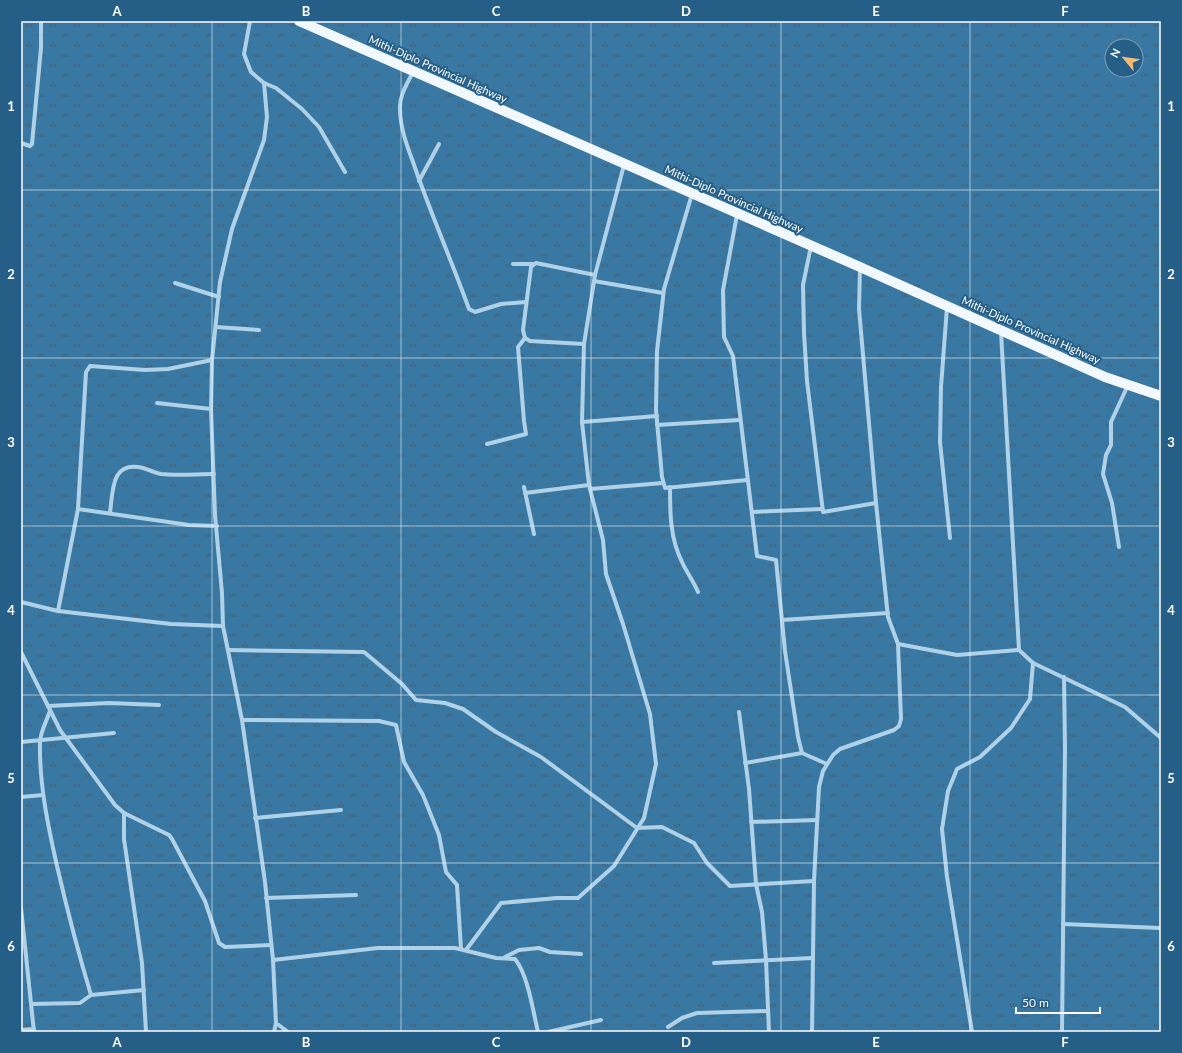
<svg xmlns="http://www.w3.org/2000/svg" width="1182" height="1053" font-family="Lato,sans-serif">
<style>
.grass{fill:url(#grass-tufts);fill-rule:evenodd}
.lines{fill:none;stroke-linecap:round;stroke-linejoin:round}
.minor{stroke:#b0d2e9;stroke-width:4}
.primary{stroke:#f2f9fe;stroke-width:10}
.grid{fill:none;stroke:#fff;stroke-width:1;stroke-opacity:0.55}
.labels{text-anchor:middle;stroke-width:4;stroke-linejoin:round;paint-order:stroke}
.street-label{font-size:11px;fill:#fff;stroke:#255e86}
.neatline{fill:none;stroke:#fff;stroke-width:1.5}
.grid-label{font-size:13px;text-anchor:middle;font-weight:bold;fill:#fff}
</style>
<defs>
<pattern id="grass-tufts" width="24" height="20" patternUnits="userSpaceOnUse"><rect width="24" height="20" fill="#3978a3"/><path d="M3 7l-1-3M5 7V3M7 7l1-3M15 17l-1-3M17 17v-4M19 17l1-3" fill="none" stroke="#426278"/></pattern>
</defs>
<rect width="100%" height="100%" fill="#255e86"/>
<!-- grass -->
<path class="grass" d="M21 21H1161V1032H21ZM1112 46H1136V70H1112Z"/>
<g class="lines">
<!-- minor -->
<g class="minor">
<polyline points="250,21 244,54 251,72 264,83 276,88 302,109 319,127 345,172"/>
<path d="M413 72C407 84 399 96 400 109 400 127 407 146 413 162 430 212 451 259 469 309L475 312 501 304 526 302"/>
<polyline points="264,83 267,117 264,140 232,229 220,282 212,360 211,409 215,515 222,593 223,626 242,720 265,882 273,960 276,1023 288,1032"/>
<polyline points="21,143 30,146 32,144 41,48 41,21"/>
<polyline points="419,181 439,144"/>
<polyline points="692,194 664,289 657,351 656,410 662,477 665,488 747,480"/>
<polyline points="737,215 723,290 724,337 733,356 757,556 776,560 785,651 798,737 802,753 827,764"/>
<polyline points="811,246 803,285 804,333 807,381 823,512 876,503"/>
<polyline points="513,264 533,264"/>
<polyline points="594,281 663,293"/>
<polyline points="175,283 219,297"/>
<polyline points="947,307 941,387 940,442 950,538"/>
<polyline points="216,327 259,330"/>
<polyline points="1001,332 1019,650 1033,663 1125,707 1161,738"/>
<polyline points="584,344 530,341 525,338 523,330 531,267 536,263 595,275"/>
<polyline points="157,403 211,409"/>
<polyline points="582,422 657,416"/>
<polyline points="657,425 739,420"/>
<polyline points="487,444 526,434 524,421 518,347 525,338"/>
<polyline points="524,487 534,534"/>
<path d="M670 487C670 513 670 538 682 562 687 573 694 582 698 592"/>
<polyline points="590,489 663,483"/>
<polyline points="525,493 589,485"/>
<polyline points="78,509 189,525 217,526"/>
<polyline points="752,512 822,509"/>
<path d="M110 513C113 490 111 460 143 468 149 470 155 473 161 474 178 476 197 474 214 474"/>
<polyline points="1119,547 1112,503 1103,474 1106,455 1111,445 1111,422 1128,385"/>
<polyline points="21,602 58,611 171,624 223,626"/>
<polyline points="58,611 78,509 86,372 90,366 145,370 168,369 212,360"/>
<polyline points="782,620 888,613"/>
<polyline points="898,644 957,655 1019,650"/>
<polyline points="228,650 364,652 402,684 416,700 445,703 463,709 496,732 541,757 637,828 662,827 694,843 707,863 730,886 814,881"/>
<polyline points="21,652 60,730 115,805 124,813 169,835 172,839 205,901 219,943 225,947 271,945"/>
<polyline points="48,706 109,703 159,705"/>
<path d="M50 711C47 720 40 733 40 742 39 783 48 826 57 866 67 909 78 952 91 995"/>
<polyline points="739,712 749,789 756,884 762,912 766,960 769,1032"/>
<polyline points="242,720 379,721 396,725 404,762 423,795 439,835 446,872 457,885 461,949"/>
<polyline points="21,742 114,733"/>
<polyline points="745,763 802,753"/>
<polyline points="21,797 43,795"/>
<polyline points="124,813 124,839 142,963 146,1032"/>
<polyline points="255,818 341,810"/>
<polyline points="751,822 817,820"/>
<polyline points="266,898 356,895"/>
<polyline points="21,908 34,1032"/>
<polyline points="1063,924 1160,928"/>
<polyline points="466,950 501,903 557,898 578,898 614,866 644,818 656,764 650,714 623,624 606,574 603,540 589,485 582,422 584,344 595,275 624,165"/>
<polyline points="505,957 519,950 539,948 550,952 581,954"/>
<path d="M273 960 378 948H455L496 958 515 959C528 975 533 1011 538 1032"/>
<polyline points="714,963 812,958"/>
<polyline points="32,1004 80,1003 91,995 144,990"/>
<polyline points="668,1027 682,1018 697,1013 768,1011"/>
<polyline points="21,1030 34,1029"/>
<polyline points="274,1032 276,1023"/>
<polyline points="548,1032 601,1020"/>
<polyline points="812,1032 814,881 819,787 823,771 833,755 840,749 894,730 899,726 901,719 898,644 888,617 876,503 859,309 860,268"/>
<polyline points="972,1032 947,877 942,829 948,791 957,769 980,757 1011,728 1030,699 1033,663"/>
<polyline points="1062,1032 1065,749 1064,677"/>
</g>
<!-- primary -->
<polyline class="primary" points="299,21 860,267 1105,377 1161,396"/>
</g>
<!-- grid -->
<path class="grid" d="M212 21V1032M401 21V1032M591 21V1032M781 21V1032M970 21V1032M21 190H1161M21 358H1161M21 526H1161M21 695H1161M21 863H1161"/>
<g class="labels">
<!-- street labels -->
<g class="street-label">
<text transform="translate(438 69) rotate(24)" y="4">Mithi-Diplo Provincial Highway</text>
<text transform="translate(734 199) rotate(24)" y="4">Mithi-Diplo Provincial Highway</text>
<text transform="translate(1031 330) rotate(24)" y="4">Mithi-Diplo Provincial Highway</text>
</g>
</g>
<!-- border -->
<rect width="1182" height="1053" fill="none" stroke="#255e86" stroke-width="44"/>
<!-- north arrow -->
<g transform="translate(1124 58) rotate(299)"><circle r="19" fill="#255e86" stroke="#7c9eb6"/>
<path d="M0-3L7 15L0 10L-7 15Z" fill="#f2bc74"/>
<text y="-6" font-size="11" font-weight="bold" text-anchor="middle" fill="#ffffff">N</text>
</g>
<!-- scale -->
<path d="M1016 1007v6h84v-6" fill="none" stroke="#ffffff" stroke-width="2"/>
<text x="1022" y="1007" font-size="12" fill="#ffffff" stroke="#255e86" stroke-width="3" paint-order="stroke">50 m</text>
<rect x="22" y="22" width="1138" height="1009" class="neatline"/>
<g class="grid-label">
<text x="117" y="16">A</text>
<text x="306" y="16">B</text>
<text x="496" y="16">C</text>
<text x="686" y="16">D</text>
<text x="876" y="16">E</text>
<text x="1065" y="16">F</text>
<text x="11" y="111">1</text>
<text x="1171" y="111">1</text>
<text x="11" y="279">2</text>
<text x="1171" y="279">2</text>
<text x="11" y="447">3</text>
<text x="1171" y="447">3</text>
<text x="11" y="615">4</text>
<text x="1171" y="615">4</text>
<text x="11" y="783">5</text>
<text x="1171" y="783">5</text>
<text x="11" y="951">6</text>
<text x="1171" y="951">6</text>
<text x="117" y="1047">A</text>
<text x="306" y="1047">B</text>
<text x="496" y="1047">C</text>
<text x="686" y="1047">D</text>
<text x="876" y="1047">E</text>
<text x="1065" y="1047">F</text>
</g>
</svg>
